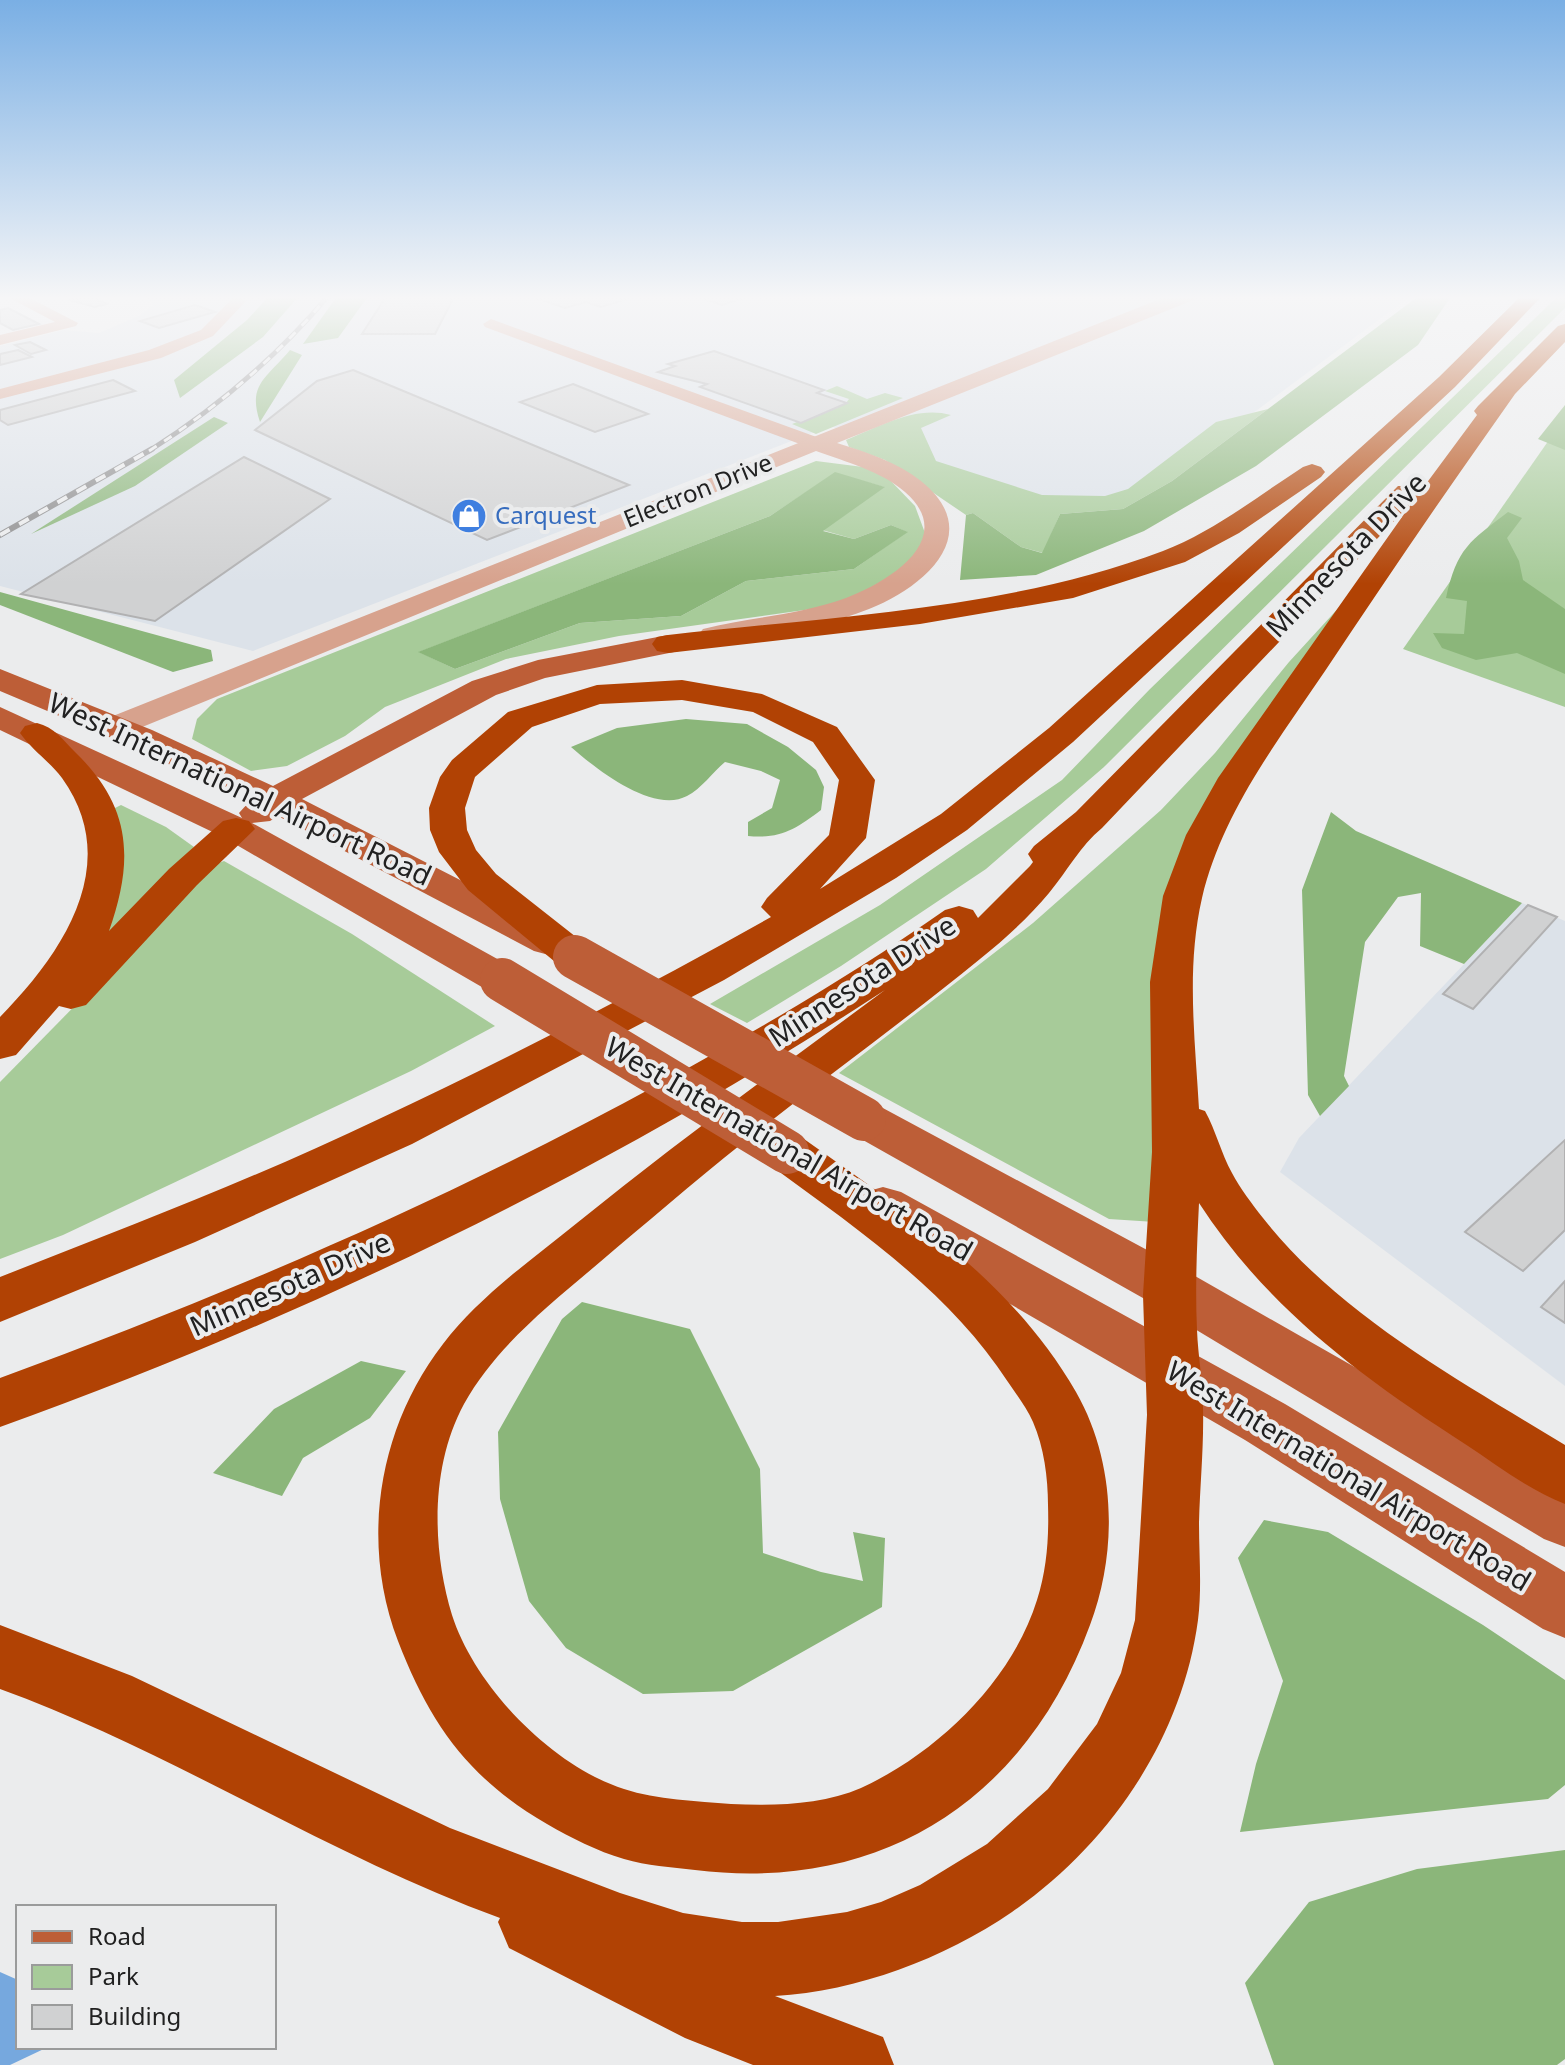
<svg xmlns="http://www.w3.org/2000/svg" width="1565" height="2065" font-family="'Noto Sans',sans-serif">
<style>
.built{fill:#dce2e9}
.green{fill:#a7cb99;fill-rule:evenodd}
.forest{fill:#8bb67a}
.water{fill:#76a8de}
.building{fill:#d0d1d2;stroke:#b1b1b2;stroke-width:2}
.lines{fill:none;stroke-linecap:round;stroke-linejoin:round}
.minor{fill:#d7a28d;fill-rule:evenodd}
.tertiary{fill:#d7a28d;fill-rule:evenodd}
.primary{fill:#bd5e37;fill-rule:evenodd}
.motorway{fill:#b14204;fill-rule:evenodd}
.rail-far1-casing{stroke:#8d8d8e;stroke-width:5}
.rail-casing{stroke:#8d8d8e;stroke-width:6}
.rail-far1{stroke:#ebeced;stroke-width:3;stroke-dasharray:9;stroke-linecap:butt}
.rail{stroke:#ebeced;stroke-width:4;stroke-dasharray:11;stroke-linecap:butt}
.primary-bridge{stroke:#bd5e37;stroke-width:44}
.labels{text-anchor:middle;stroke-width:8;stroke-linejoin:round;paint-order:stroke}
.far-street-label{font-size:24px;fill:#212121;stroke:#ebeced}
.far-shop-label{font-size:24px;fill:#366cbe;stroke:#ebeced;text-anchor:start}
.street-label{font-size:28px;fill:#212121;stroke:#ebeced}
</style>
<rect width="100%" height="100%" fill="#ebeced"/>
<!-- built -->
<g class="built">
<polygon points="140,295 1412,295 1136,500 1050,502 830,426 253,651 0,586 0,346 64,330 99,333 141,315 154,304"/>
<polygon points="1522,903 1565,921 1565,1386 1280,1172 1299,1138"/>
</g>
<!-- green -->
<g class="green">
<polygon points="1559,295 1565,295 1565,308 1104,767 986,869 841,966 747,1023 710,1004 880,905 1062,780 1150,689"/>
<polygon points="837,386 867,399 885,393 903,398 816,434 792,424 846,403 849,399 825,391"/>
<path d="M1268 409 1172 481 1123 509 1060 514 1043 553 1021 547 973 513 966 515 885 460 849 447 846 440C878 427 916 405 951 415L921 428 936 461 1042 495 1105 496 1128 489 1216 422Z"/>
<polygon points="1565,417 1565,707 1403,649"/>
<path d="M816 461 863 467 888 478 915 506 925 533 920 551 898 572 840 605 619 636 506 659 385 707 345 736 287 766 251 771 192 739 197 719 217 699ZM835 473 884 487C862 501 844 517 822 530L854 539 891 525 907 532 854 569 746 581 681 616 580 623 455 669 419 652 770 516Z"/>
<polygon points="1353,592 1198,826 1155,1222 1109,1219 839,1073 1033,923 1161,810 1215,753 1289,662"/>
<polygon points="121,805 166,827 194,847 100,943 113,809"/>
<polygon points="224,861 352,934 495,1026 411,1071 63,1235 0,1259 0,1082 213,865"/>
</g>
<!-- forest -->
<g class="forest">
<polygon points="270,295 300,295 263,337 180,398 174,380 247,320"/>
<polygon points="338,295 369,295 338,338 303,344"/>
<polygon points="1420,295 1452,295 1418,345 1256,466 1144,531 1036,575 960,580 966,515 973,513 1021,547 1042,553 1060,514 1123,509 1172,481"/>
<path d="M290 350 302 355 260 422C247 384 267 378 290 350Z"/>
<polygon points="1565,405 1565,450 1538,439"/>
<polygon points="214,417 228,423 135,486 31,534"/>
<polygon points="835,472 885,487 823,531 854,539 891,525 908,532 854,569 746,581 681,616 580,623 455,669 418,652 770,516"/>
<path d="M1508 512 1522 518 1507 538 1519 561 1523 580 1565 609V674L1517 653 1476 660 1442 648 1433 633 1464 634 1467 601 1446 598C1457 548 1470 541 1508 512Z"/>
<polygon points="0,592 211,650 213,661 173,672 0,605"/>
<path d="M686 719 747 724 788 747 816 770 824 787 821 810C796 829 781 839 748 836V822L772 808 780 780 761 771 725 762C713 772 701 789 687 796 653 814 596 769 571 747L617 728Z"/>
<polygon points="1331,812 1356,831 1522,903 1464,964 1420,946 1421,893 1398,897 1365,942 1344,1076 1349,1086 1320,1116 1308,1095 1302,890"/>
<polygon points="582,1302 690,1329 760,1469 763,1553 821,1572 863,1581 853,1532 885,1538 882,1607 733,1691 643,1694 566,1648 529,1601 500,1499 498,1432 562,1319"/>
<polygon points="361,1361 406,1371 370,1418 303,1458 282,1496 213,1473 274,1409"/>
<polygon points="1264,1520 1328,1532 1483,1625 1565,1680 1565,1785 1548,1799 1240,1832 1256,1764 1283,1681 1238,1558"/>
<polygon points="1565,1850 1565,2059 1557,2065 1274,2065 1245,1983 1309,1902 1417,1869"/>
</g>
<!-- water -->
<polygon class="water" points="0,1972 18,1980 18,2047 48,2047 10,2065 0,2065"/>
<!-- building -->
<g class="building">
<polygon points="387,295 455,295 435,334 362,334"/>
<polygon points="539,295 640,295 601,307 586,302 565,308 533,297"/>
<polygon points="705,295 741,295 747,297 722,305 698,297"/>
<polygon points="89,296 107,304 95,307 69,300"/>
<polygon points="195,305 215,312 159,328 140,321"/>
<polygon points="8,308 39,324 13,330 0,323 0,310"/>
<polygon points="30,342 46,350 31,354 15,345"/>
<polygon points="18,350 32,357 0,365 0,354"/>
<polygon points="714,351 824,390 817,393 847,403 801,423 700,387 707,384 658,372 675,366 668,364"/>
<polygon points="353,370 629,485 487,540 255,430 317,381"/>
<polygon points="113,380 135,391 8,425 0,420 0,410"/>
<polygon points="573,384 648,414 595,432 520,402"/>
<polygon points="244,457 330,499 155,621 21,594"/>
<polygon points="1528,905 1557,917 1473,1009 1443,994"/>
<polygon points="1565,1140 1565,1230 1523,1271 1465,1232"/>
<polygon points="1565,1281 1565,1323 1541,1307"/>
</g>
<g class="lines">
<!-- minor -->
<g class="minor">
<polygon points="4,295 24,295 78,323 76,326 0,345 0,335 55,322"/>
<polygon points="238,296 246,301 213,336 161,358 0,399 0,389 149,350 201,330 233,298"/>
<polygon points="491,319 822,439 825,443 822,447 808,447 485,327 483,324"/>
</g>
<!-- tertiary -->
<path class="tertiary" d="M1170 295H1198L1196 299 837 443C866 452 897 462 921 481 987 534 924 587 869 609 820 629 765 634 713 644L703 641 698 635 703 629C750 617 800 615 846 598 888 582 959 539 905 492 881 471 846 462 816 451L130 732 119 735 108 732 103 725 108 718Z"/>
<!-- primary -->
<g class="primary">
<polygon points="668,635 679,637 684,644 679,651 545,678 496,695 302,799 564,933 570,942 564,951 549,955 534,951 278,816 270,821 252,823 517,970 523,980 517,990 502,994 487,990 223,837 0,730 0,707 242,818 239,813 249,802 128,745 0,691 0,669 152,730 273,786 472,681 538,660"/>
<polygon points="864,1102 881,1107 1188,1272 1565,1487 1565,1547 1544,1539 1150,1302 847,1131 841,1119 847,1107"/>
<polygon points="883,1187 901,1192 1285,1404 1565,1572 1565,1638 1543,1629 1245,1440 865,1220 858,1206 865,1192"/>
</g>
<!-- motorway -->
<g class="motorway">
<path d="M1522 295H1543L1455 387 1073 742 967 830 896 878 724 980 412 1144 195 1242 0 1322V1277C127 1227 256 1178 379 1119 512 1056 644 989 771 917L761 907 767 898 829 835 839 780 813 742 753 712 682 700 600 704 532 727 475 777 465 808 467 830 476 850 496 874 590 948 596 957 590 966 575 970 560 966 468 890 439 852 430 830 429 808 440 777 452 760 508 712 597 685 682 680 762 694 837 727 875 780 866 838 820 889 941 814 1049 728 1439 377Z"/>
<path d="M1565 324V342L1515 394 1489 431C1433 510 1379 590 1325 671 1277 742 1222 813 1202 898 1186 968 1195 1039 1199 1109L1205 1111C1216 1131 1221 1153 1232 1173 1240 1188 1252 1204 1263 1218 1339 1315 1462 1382 1565 1445V1504C1529 1490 1497 1465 1465 1444 1361 1377 1267 1308 1199 1203 1197 1245 1195 1287 1197 1330 1198 1356 1203 1382 1203 1408 1204 1446 1200 1485 1199 1523 1199 1555 1202 1588 1198 1620 1182 1739 1109 1845 1012 1912 943 1959 858 1991 775 1996L883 2037 894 2065H753L685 2038 509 1948 498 1922 500 1918C327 1855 173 1752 0 1689V1625L132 1676 450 1828 620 1893 683 1913 742 1922H778L847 1912 881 1902 920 1885 987 1844 1048 1789 1097 1724 1121 1673 1135 1620 1147 1415 1143 1295 1152 1152 1150 982 1163 896 1186 835 1218 778 1414 500 1102 828C1080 846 1068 870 1049 893 1029 917 1005 939 980 959 909 1017 834 1071 762 1128 711 1167 663 1209 614 1250 560 1297 499 1341 464 1404 430 1467 432 1549 452 1615 475 1687 552 1766 624 1789 657 1800 697 1801 731 1804 773 1806 822 1805 861 1788 937 1753 1012 1681 1037 1600 1047 1569 1049 1537 1048 1505 1048 1478 1044 1447 1033 1422 1027 1408 1016 1394 1008 1382 948 1290 857 1229 770 1165L763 1152 770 1139 787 1134 804 1139C907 1212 1011 1280 1076 1392 1116 1462 1118 1551 1090 1625 1026 1800 881 1893 695 1870 671 1867 647 1866 624 1859 597 1851 571 1838 547 1824 469 1779 430 1724 398 1641 360 1542 378 1428 443 1344 480 1296 530 1261 577 1223 677 1142 781 1067 885 990 610 1170 309 1316 0 1427V1378C227 1295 449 1199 661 1083 758 1030 854 974 945 910L959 906 973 910 978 918 1030 866 1033 862 1028 854 1034 846 1076 812 1398 486H1416L1420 492 1477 415 1474 411 1478 406 1558 326Z"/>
<path d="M1312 464 1321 467 1325 472 1321 477 1239 533 1185 562 1073 598 920 624 668 653 657 651 652 644 657 637 668 635C832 616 1007 610 1163 551 1213 532 1258 496 1303 467Z"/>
<path d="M37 723C54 727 63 740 75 752 132 807 134 860 109 931L169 869 223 821 236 818 249 821 255 829 197 885 86 1005 71 1009 59 1006 16 1055 0 1059V1017C62 954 124 864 62 778 50 762 32 750 20 733L25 726Z"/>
</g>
<defs>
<path id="rail-far1" d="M149 451C218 407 277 357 329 295"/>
<polyline id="rail" points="0,535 152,449"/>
</defs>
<!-- rail-far1 casing -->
<use href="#rail-far1" class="rail-far1-casing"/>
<!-- rail casing -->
<use href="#rail" class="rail-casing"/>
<!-- rail-far1 -->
<use href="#rail-far1" class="rail-far1"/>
<!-- rail -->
<use href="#rail" class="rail"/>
<!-- primary-bridge -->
<g class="primary-bridge">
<polyline points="575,957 864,1119"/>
<polyline points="502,980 787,1152"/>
</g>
</g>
<!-- sky -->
<linearGradient id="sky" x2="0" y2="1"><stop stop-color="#7aafe4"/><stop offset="0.51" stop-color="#f6f6f7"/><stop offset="1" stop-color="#f6f6f7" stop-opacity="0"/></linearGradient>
<rect width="1565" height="584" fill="url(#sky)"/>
<!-- icons -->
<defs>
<symbol id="shop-disc" viewBox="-11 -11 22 22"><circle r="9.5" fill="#3f7fe0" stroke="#ebeced"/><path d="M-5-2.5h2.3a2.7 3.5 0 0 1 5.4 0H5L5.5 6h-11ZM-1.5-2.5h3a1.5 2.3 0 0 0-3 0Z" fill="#fff"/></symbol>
</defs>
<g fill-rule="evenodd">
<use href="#shop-disc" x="449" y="496" width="40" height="40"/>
</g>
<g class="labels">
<!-- far-street labels -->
<g class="far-street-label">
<text transform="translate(698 491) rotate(-22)" y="8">Electron Drive</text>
</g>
<!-- far-shop labels -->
<g class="far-shop-label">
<text x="495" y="524">Carquest</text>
</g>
<!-- street labels -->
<g class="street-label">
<text transform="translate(1346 555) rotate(-46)" y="10">Minnesota Drive</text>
<text transform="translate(240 789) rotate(25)" y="10">West International Airport Road</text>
<text transform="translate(862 981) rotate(-33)" y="10">Minnesota Drive</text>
<text transform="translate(789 1149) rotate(30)" y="10">West International Airport Road</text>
<text transform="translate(290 1284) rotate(-24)" y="10">Minnesota Drive</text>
<text transform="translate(1349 1476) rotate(31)" y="10">West International Airport Road</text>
</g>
</g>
<!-- legend -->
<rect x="16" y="1905" width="260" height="144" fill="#ebeced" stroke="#9a9b9b" stroke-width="2"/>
<rect x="32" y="1931" width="40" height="12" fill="#bd5e37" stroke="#9a9b9b" stroke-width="2"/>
<text x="88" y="1945" font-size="24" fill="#212121">Road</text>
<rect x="32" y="1965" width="40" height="24" fill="#a7cb99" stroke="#9a9b9b" stroke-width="2"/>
<text x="88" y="1985" font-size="24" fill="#212121">Park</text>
<rect x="32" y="2005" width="40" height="24" fill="#d0d1d2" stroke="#9a9b9b" stroke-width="2"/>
<text x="88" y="2025" font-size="24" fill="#212121">Building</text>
</svg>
